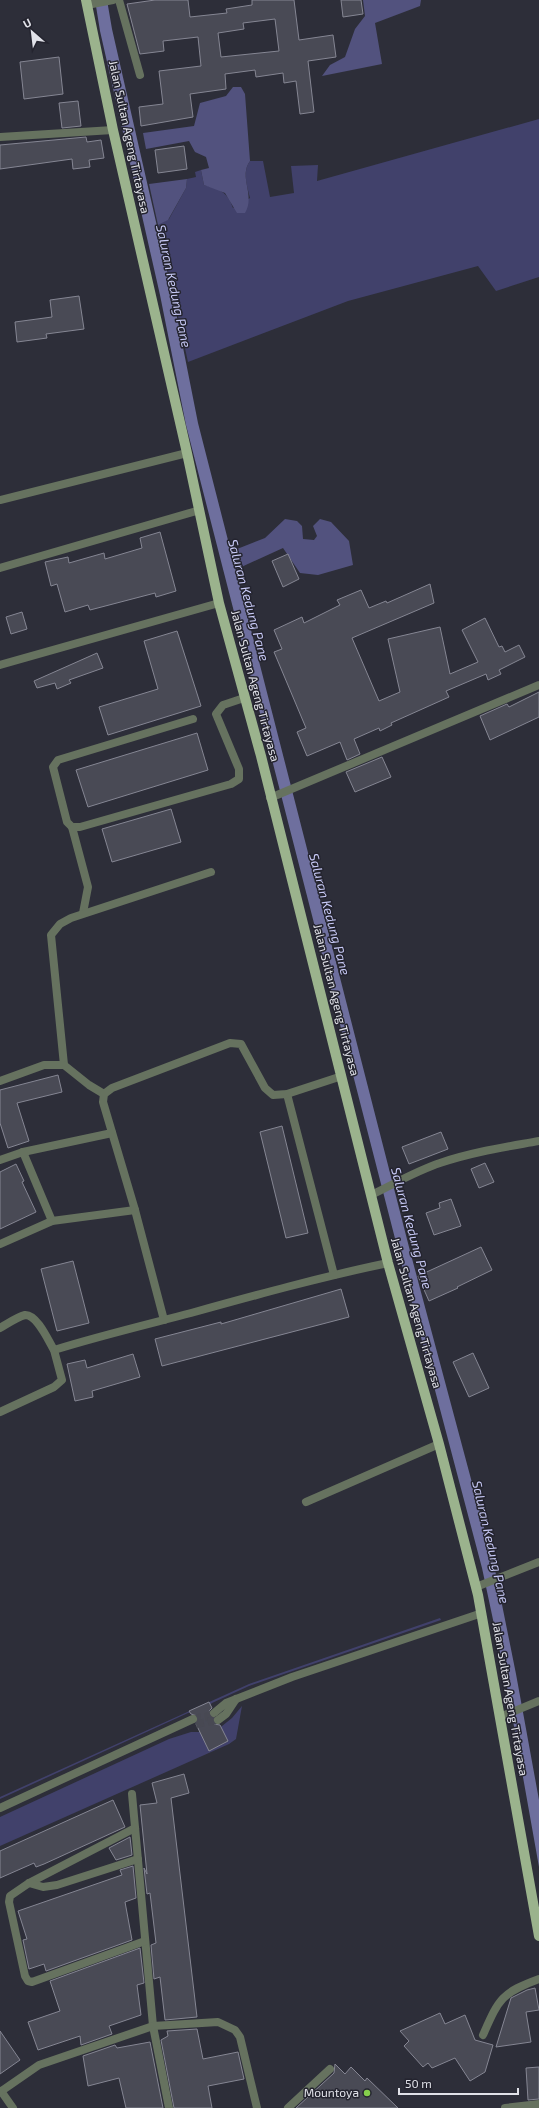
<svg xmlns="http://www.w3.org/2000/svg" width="539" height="2108" font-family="'Exo 2',sans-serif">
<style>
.green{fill:#41416b}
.forest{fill:#52527e}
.water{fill:#6e6f9e}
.building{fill:#494a55;stroke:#858693;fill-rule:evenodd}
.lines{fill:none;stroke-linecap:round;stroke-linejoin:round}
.minor-tunnel{stroke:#484953;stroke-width:8;stroke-dasharray:8 4;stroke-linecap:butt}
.service{stroke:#66725f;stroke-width:8}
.minor{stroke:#66725f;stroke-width:8}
.primary{stroke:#9bb38d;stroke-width:10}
.poi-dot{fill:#85cf4c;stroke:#24242f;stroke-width:1.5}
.labels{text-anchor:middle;stroke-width:3;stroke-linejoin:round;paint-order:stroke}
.street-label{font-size:12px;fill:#e1e2e9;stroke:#24242f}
.poi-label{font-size:12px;fill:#e1e2e9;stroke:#24242f;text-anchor:end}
.water-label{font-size:13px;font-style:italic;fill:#c7c9f5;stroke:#24242f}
</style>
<rect width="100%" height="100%" fill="#2d2e39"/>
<!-- green -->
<g class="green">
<path d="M539 119V277L496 291 478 266 348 301 188 362 158 225 169 219 186 188 187 179 196 177 195 172 201 170 204 185C219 189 228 192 233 208L250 198C247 186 242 171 250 161H263L270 197 294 193 291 166 318 165 317 181Z"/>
<polygon points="440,1618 441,1620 249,1686 212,1703 206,1708 188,1713 0,1799 0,1797 249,1684"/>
<polygon points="242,1706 236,1739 229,1744 0,1846 0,1817 169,1739 191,1732 208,1732 217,1730 232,1718"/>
</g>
<!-- forest -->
<g class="forest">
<polygon points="363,0 421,0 420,6 375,23 382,64 322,76 330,65 345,57 355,29 365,16"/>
<path d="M233 87H241L245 94 250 161C238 177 256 195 245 213H237L225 193 204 185 201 170 209 168 206 157 195 152 189 141 146 149 143 133 194 126 200 103 226 96Z"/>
<polygon points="187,179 186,188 168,220 158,225 149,184"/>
<polygon points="285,519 297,521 302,526 303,539 314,540 317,536 313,526 320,519 331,522 349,541 353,565 318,575 300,573 283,548 237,569 232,551 265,538"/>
</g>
<!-- water -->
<polygon class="water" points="95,0 107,0 112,29 172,292 198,423 410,1251 494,1565 516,1674 539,1800 539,1867 505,1676 482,1568 399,1254 186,425 160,295 100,31"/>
<!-- building -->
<g class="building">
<path d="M155 0H188L190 17 227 13 226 9 252 5V0H294L299 40 333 35 336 57 308 61 314 112 300 114 296 81 284 83 283 73 256 77 255 70 225 74 226 89 190 94 193 117 141 126 139 107 163 104 159 71 201 66 198 37 163 41 164 51 140 54 127 4ZM275 19 279 51 221 57 218 33 244 29 243 23Z"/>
<polygon points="341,0 361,0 363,14 343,17"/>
<polygon points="59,57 63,94 24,99 20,62"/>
<polygon points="78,101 81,126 62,128 59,103"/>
<polygon points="86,137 87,142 101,140 104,158 89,160 90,167 73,169 72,159 0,169 0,145"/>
<polygon points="184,146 187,169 158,173 155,150"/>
<polygon points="79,296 84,329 46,334 47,338 17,342 15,322 52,317 50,300"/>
<polygon points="160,532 176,591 156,597 155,593 90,610 88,605 65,612 57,584 51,586 45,562 68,557 69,563 104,553 105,559 142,548 140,538"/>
<polygon points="288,554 299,579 283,587 272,561"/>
<polygon points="430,584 434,603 352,638 379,701 400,692 388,639 440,627 450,674 478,662 462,630 485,618 499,647 502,646 505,652 519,645 525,657 499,670 501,674 488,680 486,674 446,691 449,697 391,723 392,725 380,731 379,728 354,739 360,754 347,760 340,742 307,756 297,732 306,728 274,652 282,649 274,630 302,617 304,623 340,605 337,600 361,590 369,608 386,601 387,603"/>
<polygon points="22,612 27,629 11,634 6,617"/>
<polygon points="177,631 201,706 108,735 99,707 158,689 144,641"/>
<polygon points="97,653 103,668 69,680 71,683 57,689 55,683 37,688 34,681"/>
<polygon points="539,692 539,717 490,740 480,716 507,704 509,707"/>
<polygon points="197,733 208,770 88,807 76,770"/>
<polygon points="382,757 391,777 355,792 346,772"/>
<polygon points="171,809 181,842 112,862 102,829"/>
<polygon points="58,1075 62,1092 17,1103 29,1141 8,1148 0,1123 0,1090"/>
<polygon points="282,1126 308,1233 286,1238 260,1132"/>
<polygon points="441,1132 448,1149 409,1164 402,1147"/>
<polygon points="485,1163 494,1182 479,1188 471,1169"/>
<polygon points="16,1164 24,1181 22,1182 36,1212 0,1229 0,1172"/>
<polygon points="451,1199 461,1226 434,1235 426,1213 440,1208 439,1203"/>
<polygon points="481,1247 492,1270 457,1287 458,1288 429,1301 418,1276"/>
<polygon points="73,1261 89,1323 57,1331 41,1269"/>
<polygon points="341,1289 349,1317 162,1366 155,1339 221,1322 221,1324"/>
<polygon points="473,1353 489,1388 469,1397 453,1362"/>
<polygon points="133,1354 140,1377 92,1391 93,1397 75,1401 67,1364 85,1360 87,1368"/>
<polygon points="209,1702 212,1708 209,1711 210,1716 213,1718 214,1724 220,1725 228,1741 209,1751 196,1724 198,1720 198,1716 191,1714 189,1711"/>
<polygon points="184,1774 189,1793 171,1798 197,2017 165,2020 160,1977 154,1979 151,1945 156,1943 150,1893 147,1894 144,1868 147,1874 140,1805 157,1803 152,1783"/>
<polygon points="113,1800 125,1827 44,1864 36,1867 34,1863 0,1878 0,1851"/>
<polygon points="130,1837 132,1855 116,1860 109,1848"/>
<polygon points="133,1866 136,1898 125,1902 132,1940 46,1971 44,1964 29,1969 23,1940 27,1939 18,1911 122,1875 120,1870"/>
<polygon points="140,1948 144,1983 137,1985 141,2015 109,2026 112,2034 81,2045 80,2036 38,2050 28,2022 60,2011 50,1981"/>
<polygon points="535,1988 539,2010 526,2012 531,2042 496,2047 511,1998 527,1990"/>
<polygon points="440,2013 445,2024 465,2015 475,2040 493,2045 485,2072 470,2081 455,2058 432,2068 428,2063 423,2067 404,2046 409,2041 400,2031"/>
<polygon points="197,2029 203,2059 238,2052 244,2079 208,2086 212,2108 174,2108 161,2040 168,2036 167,2031"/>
<polygon points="0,2031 20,2060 0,2074"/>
<polygon points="150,2042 163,2108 126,2108 119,2078 88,2086 83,2056 115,2045 117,2048"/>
<polygon points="335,2064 345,2074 351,2067 365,2081 367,2078 398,2108 296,2108 334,2073"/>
<polygon points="539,2067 539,2099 528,2100 526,2068"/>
</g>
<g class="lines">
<!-- minor-tunnel -->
<g class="minor-tunnel">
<polyline points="193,1719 206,1717 214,1713"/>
<polyline points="196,1724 218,1720"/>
</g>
<!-- service -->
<g class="service">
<polyline points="193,719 58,760 53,767 67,822 72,827 80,827 231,784 239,779 239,769 216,714 223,705 244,698"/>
<polyline points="72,827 88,887 83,913"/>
<polyline points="64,1065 51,935 60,924 71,918 211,872"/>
<path d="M483 2035C499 1999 501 1993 539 1979"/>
<polyline points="505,2108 539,2104"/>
</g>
<!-- minor -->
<g class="minor">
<polyline points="119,0 140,75"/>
<polyline points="87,5 113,0"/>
<polyline points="0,137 113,130"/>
<polyline points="0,500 187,453"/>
<polyline points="0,568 200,510"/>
<polyline points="0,665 219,603"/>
<polyline points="270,798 539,685"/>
<polyline points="0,1081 44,1065 64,1065 89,1085 104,1094"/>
<polyline points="287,1094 334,1275"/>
<polyline points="23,1152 112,1133"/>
<polyline points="0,1160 23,1152 52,1221"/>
<path d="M371 1195C394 1184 416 1171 440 1163 472 1152 506 1147 539 1141"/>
<polyline points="0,1244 52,1221 135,1210"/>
<polyline points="164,1320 135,1210 103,1102 104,1094 112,1088 230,1043 241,1044 265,1088 273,1095 287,1094 342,1076"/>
<path d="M0 1328C7 1324 17 1317 25 1315 37 1314 49 1342 54 1350"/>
<path d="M0 1412 54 1387 62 1380 54 1350C99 1336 145 1325 191 1313 256 1295 321 1277 388 1263"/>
<polyline points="306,1502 439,1444"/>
<polyline points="476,1587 539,1562"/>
<polyline points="214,1713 226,1703 292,1677 482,1613"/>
<polyline points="500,1717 539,1701"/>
<polyline points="218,1720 226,1714 236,1699"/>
<polyline points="132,1794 153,2026 169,2108"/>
<polyline points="0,1808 193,1719"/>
<polyline points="135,1828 29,1883 10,1896 9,1902 25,1976 28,1981 32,1982 145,1941"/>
<polyline points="29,1883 43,1887 57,1885 138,1859"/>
<polyline points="1,2091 13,2108"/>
<polyline points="0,2092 39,2065 153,2026 218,2022 235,2030 240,2037 257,2108"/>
<polyline points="288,2108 330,2069"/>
</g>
<!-- primary -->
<polyline class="primary" points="86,0 113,130 187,453 219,603 261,756 388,1263 439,1444 478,1595 539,1936"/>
</g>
<!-- markers -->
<circle class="poi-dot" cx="367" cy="2093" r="4"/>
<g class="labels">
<!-- street labels -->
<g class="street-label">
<text transform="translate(129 137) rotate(78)" y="4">Jalan Sultan Ageng Tirtayasa</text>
<text transform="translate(255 686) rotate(75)" y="4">Jalan Sultan Ageng Tirtayasa</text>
<text transform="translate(336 1000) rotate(76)" y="4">Jalan Sultan Ageng Tirtayasa</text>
<text transform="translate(416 1313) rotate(74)" y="4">Jalan Sultan Ageng Tirtayasa</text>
<text transform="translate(510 1699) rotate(80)" y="4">Jalan Sultan Ageng Tirtayasa</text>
</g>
<!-- poi labels -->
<g class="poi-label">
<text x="359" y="2097">Mountoya</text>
</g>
<!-- water labels -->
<g class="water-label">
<text transform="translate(174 286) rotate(78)" y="5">Saluran Kedung Pane</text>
<text transform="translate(249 600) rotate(75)" y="5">Saluran Kedung Pane</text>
<text transform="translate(330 914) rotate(75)" y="5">Saluran Kedung Pane</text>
<text transform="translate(412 1228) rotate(75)" y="5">Saluran Kedung Pane</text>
<text transform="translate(491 1542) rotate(77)" y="5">Saluran Kedung Pane</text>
</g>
</g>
<!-- north arrow -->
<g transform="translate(32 32) rotate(332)" stroke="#24242f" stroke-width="3" paint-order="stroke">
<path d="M0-3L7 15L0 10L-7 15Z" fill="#e1e2e9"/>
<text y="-6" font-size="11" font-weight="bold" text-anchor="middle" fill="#e1e2e9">U</text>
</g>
<!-- scale -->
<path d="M399 2088v6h119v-6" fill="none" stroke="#e1e2e9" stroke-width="2"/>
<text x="405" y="2088" font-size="12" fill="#e1e2e9" stroke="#24242f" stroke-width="3" paint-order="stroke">50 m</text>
</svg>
